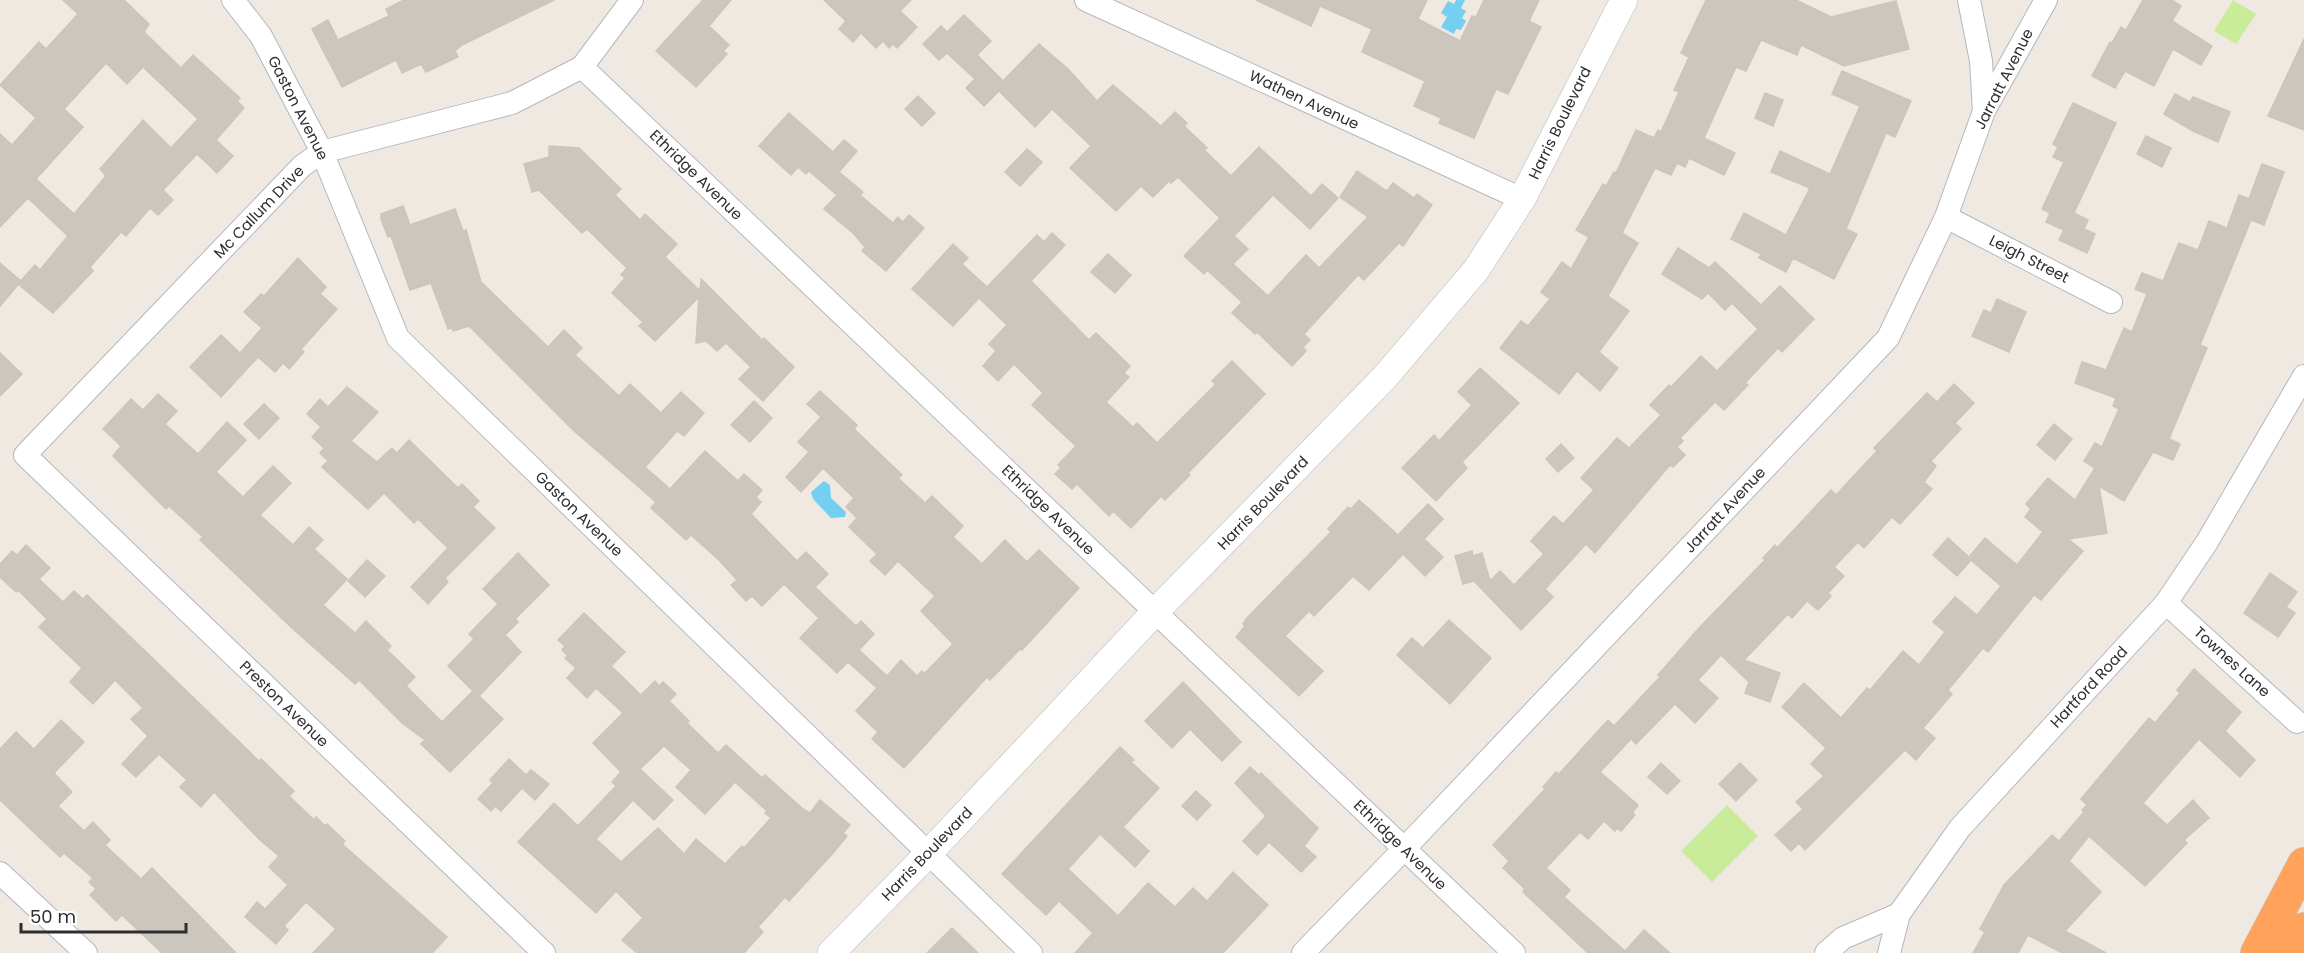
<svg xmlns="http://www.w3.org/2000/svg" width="2304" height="953" font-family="Poppins,sans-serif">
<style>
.pitch{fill:#c9ec9a}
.water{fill:#75cff0}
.building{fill:#cbc7bf;stroke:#cbc5ba;stroke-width:1.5;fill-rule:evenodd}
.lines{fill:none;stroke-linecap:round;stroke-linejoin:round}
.minor-casing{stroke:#b4b7c1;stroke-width:24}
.tertiary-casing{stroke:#b4b7c1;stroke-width:28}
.motorway-casing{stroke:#c9c9c9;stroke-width:34}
.minor{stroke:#fff;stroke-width:22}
.tertiary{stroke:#fff;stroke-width:27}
.motorway{stroke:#ffa35c;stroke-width:33}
.labels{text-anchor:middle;stroke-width:4.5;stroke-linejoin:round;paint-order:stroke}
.street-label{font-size:15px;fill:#2e2e2e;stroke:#fff}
</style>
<rect width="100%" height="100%" fill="#efe9e1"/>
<!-- pitch -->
<g class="pitch">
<polygon points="2233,0 2256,14 2236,44 2214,31"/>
<polygon points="1727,805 1758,836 1712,882 1681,851"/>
</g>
<!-- water -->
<g class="water">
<polygon points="1456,0 1465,0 1461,8 1466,11 1462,18 1466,21 1461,30 1456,29 1454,34 1441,27 1447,17 1441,13 1448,1 1454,4"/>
<polygon points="824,481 830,485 831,498 846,512 845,517 831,518 813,499 811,492"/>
</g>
<!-- building -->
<g class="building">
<path d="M63 0H124L149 24 144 32 181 68 193 55 240 98 237 101 244 108 216 140 233 156 217 173 197 154 163 190 173 200 158 215 150 208 126 236 121 232 90 267 93 271 53 313 18 284 35 265 40 270 68 236 28 198 0 227V134L12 145 36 118 0 85 39 42 46 49 78 14ZM106 63 127 84 143 67 198 119 171 148 143 120 100 169 106 176 74 214 36 179 83 127 64 109Z"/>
<polygon points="404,0 554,0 462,45 455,51 458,57 426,72 421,64 402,73 396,60 342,87 312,29 328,20 338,40 389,16 386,9"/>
<polygon points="703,0 731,0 709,26 729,45 723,51 727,54 696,87 656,51"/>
<polygon points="824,0 911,0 900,11 917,27 897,48 893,44 889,48 883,41 876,48 861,33 853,42 839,29 846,21"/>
<polygon points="1256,0 1427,0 1418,19 1460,41 1472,16 1476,17 1484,0 1539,0 1529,21 1541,27 1508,94 1496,89 1474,138 1439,123 1441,118 1414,106 1425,81 1362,52 1372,29 1320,6 1311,26"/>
<polygon points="1706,0 1796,0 1831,17 1896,1 1909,49 1844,66 1801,45 1797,55 1761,40 1746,71 1736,67 1704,138 1735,153 1724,175 1689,158 1685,167 1677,163 1671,175 1655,168 1622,233 1638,243 1608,296 1629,311 1599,352 1618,368 1600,391 1577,371 1559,394 1500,348 1521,321 1528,326 1550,299 1541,292 1562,262 1571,269 1589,237 1576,230 1603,184 1606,186 1614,172 1616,173 1636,130 1654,138 1658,130 1661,132 1679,92 1674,90 1689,57 1681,53"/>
<polygon points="2143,0 2172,0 2181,6 2172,21 2212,46 2201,65 2173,49 2154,86 2125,71 2115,88 2092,76 2110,42 2112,43 2121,27 2126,30"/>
<polygon points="964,15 991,41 977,55 1003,81 1039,44 1068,69 1097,101 1113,85 1161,126 1175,112 1187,123 1184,126 1207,148 1204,150 1231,176 1259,147 1311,196 1322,184 1338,198 1310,229 1273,195 1234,236 1248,249 1233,264 1268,296 1306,255 1319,268 1368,217 1340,197 1357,171 1387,191 1393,183 1414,198 1417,194 1432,205 1403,246 1399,243 1364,280 1358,275 1304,334 1310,340 1303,347 1306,351 1292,366 1257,332 1255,334 1232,313 1242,302 1207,270 1204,274 1184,256 1220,218 1178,177 1171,183 1169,181 1153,197 1141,186 1116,211 1070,168 1091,146 1052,109 1035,127 999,91 984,106 966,88 975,79 947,53 939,60 923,44 941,26 947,32"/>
<polygon points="2304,39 2304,130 2268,116"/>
<polygon points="1842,71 1911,101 1895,137 1886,133 1846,229 1857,234 1834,279 1793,258 1786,272 1759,258 1761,254 1731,239 1744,213 1786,235 1810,188 1771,172 1780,151 1830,174 1860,106 1832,94"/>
<polygon points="1765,93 1783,100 1773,126 1755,118"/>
<polygon points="2175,94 2190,102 2193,97 2230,112 2218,142 2193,131 2164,114"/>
<polygon points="918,96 935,113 922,126 905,109"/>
<polygon points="2073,103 2116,123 2074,213 2088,220 2084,229 2095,234 2087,253 2059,240 2064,230 2046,222 2050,213 2042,209 2064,162 2053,157 2058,147 2053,144"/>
<polygon points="789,113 833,152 844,140 857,151 839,172 863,192 860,195 893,223 898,217 903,222 909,215 924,228 886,271 862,251 865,247 853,233 824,209 837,195 809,171 806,174 798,167 791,175 759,146"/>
<polygon points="2146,136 2171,148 2162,167 2137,154"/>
<polygon points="549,146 579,148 621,189 615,195 640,220 645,214 677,244 665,257 700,291 701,279 762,340 764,338 794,367 763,401 739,379 751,367 726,343 717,351 706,341 696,343 699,297 655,341 639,326 643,322 612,293 625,278 621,275 627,268 587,229 582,233 539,190 532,192 524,164 549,157"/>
<polygon points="1027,149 1042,162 1020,186 1005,172"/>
<polygon points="2262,164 2284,172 2264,225 2251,220 2200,345 2207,348 2169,439 2180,444 2173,460 2153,452 2124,501 2099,486 2107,533 2068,539 2083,551 2041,600 2034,595 1988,652 1983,648 1948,690 1952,694 1923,728 1935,738 1916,760 1905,750 1805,850 1799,843 1791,851 1775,835 1803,809 1796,802 1824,776 1811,764 1826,748 1782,707 1804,683 1841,718 1867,688 1870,690 1903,651 1919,665 1945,632 1933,622 1955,597 1977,615 2001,586 1971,560 1957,576 1933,555 1948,538 1969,557 1985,538 2017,565 2043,532 2025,517 2031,509 2026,504 2048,478 2075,500 2095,468 2084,461 2095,443 2102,447 2119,409 2113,406 2116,398 2075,383 2082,362 2106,370 2124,328 2132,332 2147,294 2135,289 2142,273 2163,281 2179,243 2198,250 2209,221 2227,228 2239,195 2249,199"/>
<polygon points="403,206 410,225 455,209 463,231 466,230 481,282 548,347 564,330 582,348 575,355 619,396 630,384 661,413 681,392 704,413 684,436 677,431 645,467 670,489 705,451 738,481 744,474 762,490 756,497 761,502 751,514 797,561 806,552 828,574 815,587 856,626 861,621 874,634 859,650 887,676 901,660 917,676 922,671 924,674 953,644 921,611 935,596 898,561 885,575 870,561 877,554 849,527 857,518 846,507 854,498 823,468 801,492 786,477 809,452 798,442 821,417 807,404 820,391 857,425 854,429 902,475 898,478 925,503 932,496 963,526 953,537 982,564 1005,540 1027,562 1039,550 1079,588 1022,650 1020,649 990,680 987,677 904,768 872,739 878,732 856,711 877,688 848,662 837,673 800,638 819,618 784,584 762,606 752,596 746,601 731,585 737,580 720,561 691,535 686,540 651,508 656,502 572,429 469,326 453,331 453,328 448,329 431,283 410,290 391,236 388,237 381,219 381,214"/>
<polygon points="1052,233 1065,245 1031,281 1089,340 1096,333 1130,366 1124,373 1129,377 1106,402 1133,427 1137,423 1157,443 1216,384 1212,381 1232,361 1265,394 1188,473 1190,475 1165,500 1161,496 1131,528 1113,511 1109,516 1077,484 1072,489 1055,474 1061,468 1058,465 1076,446 1032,405 1043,393 1014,364 998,381 983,366 996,351 989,344 1007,325 979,298 953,326 912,289 953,244 968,258 962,264 987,287 1037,235 1044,242"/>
<polygon points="1678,248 1709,268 1715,262 1761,305 1780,286 1814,319 1782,352 1778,348 1745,383 1748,385 1724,410 1715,402 1680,438 1683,441 1677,447 1685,455 1673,467 1670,465 1595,553 1586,544 1545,589 1553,597 1521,630 1474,581 1463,584 1455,556 1472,551 1473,556 1482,553 1490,581 1500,571 1514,585 1544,554 1531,541 1554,516 1563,524 1594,490 1581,478 1617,438 1629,448 1661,415 1650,405 1669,385 1671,387 1701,356 1717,371 1758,329 1732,303 1725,310 1708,293 1702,299 1662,274"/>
<polygon points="1108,254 1131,275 1115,293 1091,272"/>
<polygon points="298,258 326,287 320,294 337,309 301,349 304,352 289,369 283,363 275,372 258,357 221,397 190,367 221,335 240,353 262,328 244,312 261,294 264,296"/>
<polygon points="0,263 21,281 0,306"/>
<polygon points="1997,299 2026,312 2009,352 1972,336 1984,310 1991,313"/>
<polygon points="0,353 22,374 0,396"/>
<polygon points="1480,368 1519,403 1462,462 1467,468 1436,501 1402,468 1434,435 1439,441 1472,405 1458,392"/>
<polygon points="1954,384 1974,403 1955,423 1961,429 1931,461 1936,466 1924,482 1932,489 1900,524 1892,517 1864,548 1858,542 1834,567 1844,576 1828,593 1831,596 1818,610 1807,601 1792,618 1788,614 1744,660 1780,673 1770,702 1745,693 1749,682 1721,655 1698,680 1718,698 1695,723 1675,704 1636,744 1631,739 1600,772 1638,805 1632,813 1635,815 1621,831 1617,828 1615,831 1604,821 1588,839 1580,832 1546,868 1570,890 1564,897 1625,951 1644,930 1670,953 1588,953 1523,892 1525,889 1503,868 1509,861 1493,845 1545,789 1543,787 1556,772 1559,774 1608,720 1614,726 1660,677 1658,675 1699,628 1765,560 1763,558 1775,545 1777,548 1831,490 1836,495 1877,451 1874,448 1927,393 1937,402"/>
<polygon points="347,387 378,412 351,441 377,462 392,448 397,453 409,440 458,488 462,484 479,501 473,507 495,528 445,578 448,582 428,604 411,587 448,548 418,519 414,523 384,493 368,509 322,467 328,461 320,453 324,448 312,437 321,427 307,414 320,399 328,407"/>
<polygon points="158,394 177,411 165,424 198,454 227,422 246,440 216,472 243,497 273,466 291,483 260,515 293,545 309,527 323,540 314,549 347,579 323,605 355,633 366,621 391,646 387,650 415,677 406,686 442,722 473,691 448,666 474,639 469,634 498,604 483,589 518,553 549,585 515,619 518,622 505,635 521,652 479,696 503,719 450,772 421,744 425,740 402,723 359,680 355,684 292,628 200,540 203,537 169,506 166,509 113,456 121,446 103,429 131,399 143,410"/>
<polygon points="754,401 772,418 750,442 731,425"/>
<polygon points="264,404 279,418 259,439 244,424"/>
<polygon points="2054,424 2072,439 2055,460 2037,445"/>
<polygon points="1561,444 1574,458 1558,472 1546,459"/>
<polygon points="1359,500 1398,535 1428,504 1443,519 1424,539 1443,557 1425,576 1403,554 1369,590 1353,576 1314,616 1309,611 1285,636 1323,671 1299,696 1236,637 1245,626 1243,624 1246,619 1331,532 1328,529 1348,507 1351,509"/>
<polygon points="26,545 50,568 39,579 63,602 74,591 83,599 87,595 259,761 261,759 294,791 289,796 314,820 316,817 325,826 327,824 345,841 342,844 447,937 432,953 313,953 336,929 306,902 284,926 288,930 276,944 245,917 257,902 265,909 288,885 269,867 279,856 260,840 214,792 201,807 180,787 187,780 159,754 136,777 122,764 148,736 131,719 143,708 115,680 93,704 70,682 82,668 39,627 47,619 18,590 16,592 0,577 0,564 12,551 17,555"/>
<polygon points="367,560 385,576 365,597 348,581"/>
<polygon points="2270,573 2297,592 2286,607 2295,613 2278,637 2244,613"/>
<path d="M584 613 625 652 611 666 641 695 655 681 659 686 663 682 676 694 669 701 689 721 687 723 718 753 726 745 762 778 765 775 803 809 810 813 820 800 850 825 843 833 847 836 834 852 789 901 785 897 758 927 763 932 744 953H637L622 940 643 918 616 891 596 913 518 842 554 803 578 826 616 786 612 782 621 772 593 743 623 713 596 688 587 698 567 678 576 668 565 658 568 656 562 650 565 646 558 640ZM664 746 691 770 676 787 705 814 735 782 767 811 765 813 771 818 744 848 742 846 725 864 696 839 684 854 658 828 621 862 596 839 633 800 654 820 673 800 640 769Z"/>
<polygon points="1449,620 1491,658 1450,704 1397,655 1412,638 1423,648"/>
<polygon points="2194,669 2241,712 2225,731 2255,760 2240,777 2199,739 2143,803 2167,825 2193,800 2209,818 2184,840 2187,843 2145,886 2089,836 2069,861 2101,892 2065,931 2106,953 2062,953 2028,935 2018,953 1973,953 1985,932 1980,929 2004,885 2052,835 2059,841 2084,812 2082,810 2087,805 2081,799 2149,718 2155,723 2180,693 2177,690"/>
<polygon points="1183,682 1241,742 1222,761 1190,729 1172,748 1145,721"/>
<polygon points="61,720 84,742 54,773 72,792 58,806 84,831 93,822 110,840 105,845 141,879 152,868 236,953 162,953 122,915 116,921 90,895 96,889 89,882 93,878 64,853 60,857 0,800 0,749 16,732 34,749"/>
<polygon points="1120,747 1134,760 1131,762 1159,788 1123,827 1149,851 1135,867 1100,834 1068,869 1118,916 1148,883 1175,907 1193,888 1207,901 1233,872 1268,905 1223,953 1075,953 1093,933 1059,901 1046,915 1002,874"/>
<polygon points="509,759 526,775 531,770 549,784 535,800 522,788 501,811 495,806 491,811 478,799 493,783 490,780"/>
<polygon points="1661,763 1680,781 1667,794 1648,777"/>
<polygon points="1740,763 1757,780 1736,801 1719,784"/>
<polygon points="1250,767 1259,775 1261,773 1318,828 1304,846 1316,857 1301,872 1269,842 1257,855 1243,841 1266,816 1235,783"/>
<polygon points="1196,791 1211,805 1197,820 1182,806"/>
<polygon points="952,928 978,953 927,953"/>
</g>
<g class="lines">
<defs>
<g id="minor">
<polyline points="233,0 261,36 322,152 398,338 1031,953"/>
<polyline points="1086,0 1522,199"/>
<polyline points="1969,0 1981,61 1984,111"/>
<polyline points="582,67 1514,953"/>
<polyline points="1946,217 2111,302"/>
<polyline points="2166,603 2297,722"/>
<polyline points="0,873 86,953"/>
<polyline points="544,953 25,455 302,166 322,152 512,103 582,67 632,0"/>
<polyline points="1303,953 1404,849 1888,338 1946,217 1984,111 2046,0"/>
<polyline points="1826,953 1843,938 1899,914 1960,828 2166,603 2207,542 2304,376"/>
<polyline points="1889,953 1899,914"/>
</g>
<polyline id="tertiary" points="831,953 928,854 1155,612 1385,377 1476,270 1522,199 1624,0"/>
<g id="motorway">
<polyline points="2257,953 2304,864"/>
<polyline points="2291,953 2304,929"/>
</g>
</defs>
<!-- minor casing -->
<use href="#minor" class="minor-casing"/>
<!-- tertiary casing -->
<use href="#tertiary" class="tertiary-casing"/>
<!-- motorway casing -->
<use href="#motorway" class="motorway-casing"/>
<!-- minor -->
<use href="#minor" class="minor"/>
<!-- tertiary -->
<use href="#tertiary" class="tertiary"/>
<!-- motorway -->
<use href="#motorway" class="motorway"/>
</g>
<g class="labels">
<!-- street labels -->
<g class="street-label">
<text transform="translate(2004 79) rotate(-63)" y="5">Jarratt Avenue</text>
<text transform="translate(1304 100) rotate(25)" y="5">Wathen Avenue</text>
<text transform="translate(298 108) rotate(63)" y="5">Gaston Avenue</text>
<text transform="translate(1560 123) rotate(-64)" y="5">Harris Boulevard</text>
<text transform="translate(696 175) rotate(44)" y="5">Ethridge Avenue</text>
<text transform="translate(259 212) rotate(-46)" y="5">Mc Callum Drive</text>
<text transform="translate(2029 259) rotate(27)" y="5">Leigh Street</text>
<text transform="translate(1263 503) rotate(-46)" y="5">Harris Boulevard</text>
<text transform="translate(1048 510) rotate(44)" y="5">Ethridge Avenue</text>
<text transform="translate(1725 510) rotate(-47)" y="5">Jarratt Avenue</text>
<text transform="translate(579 514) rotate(44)" y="5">Gaston Avenue</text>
<text transform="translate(2232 662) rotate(42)" y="5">Townes Lane</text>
<text transform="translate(2089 687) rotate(-47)" y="5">Hartford Road</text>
<text transform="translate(284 704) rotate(44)" y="5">Preston Avenue</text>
<text transform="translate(1400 845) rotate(44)" y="5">Ethridge Avenue</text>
<text transform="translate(927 854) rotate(-46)" y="5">Harris Boulevard</text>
</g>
</g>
<!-- scale -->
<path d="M21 923v9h165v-9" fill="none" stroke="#2e2e2e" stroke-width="3"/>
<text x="30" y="923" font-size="18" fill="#2e2e2e" stroke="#ffffff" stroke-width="4.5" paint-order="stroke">50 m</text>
</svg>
